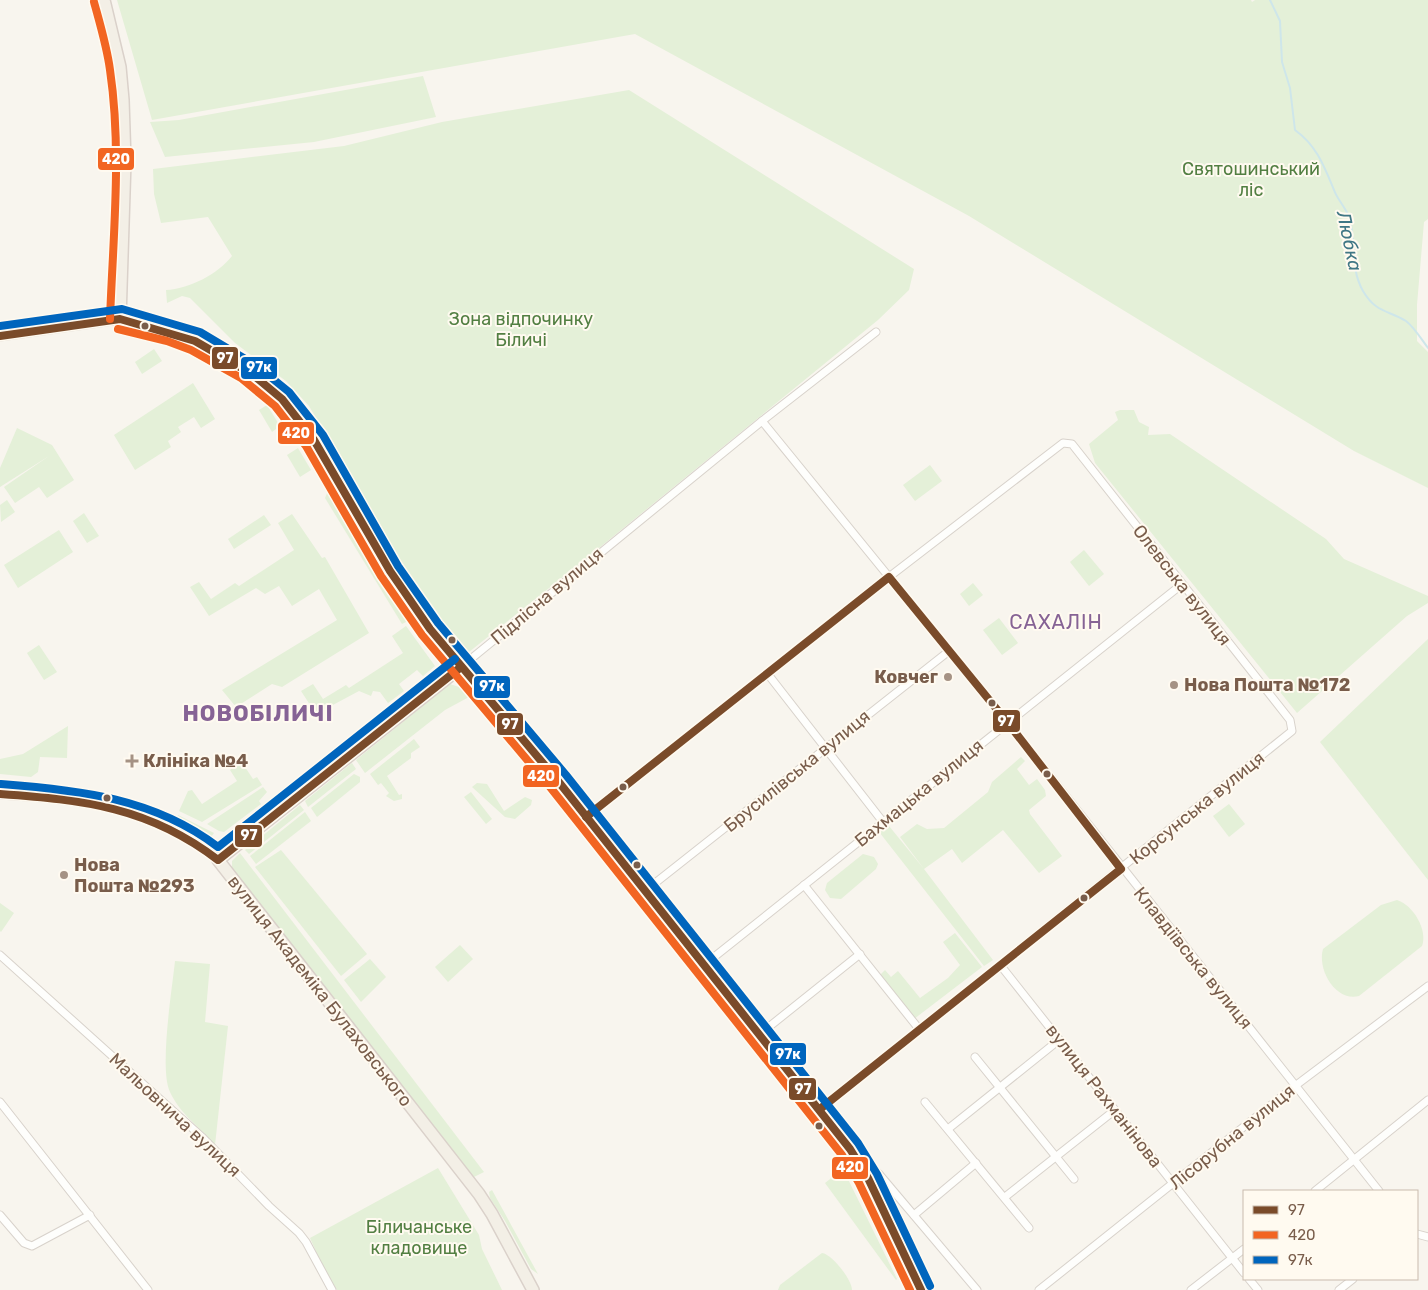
<svg xmlns="http://www.w3.org/2000/svg" width="1428" height="1290" font-family="Rubik,sans-serif">
<style>
.green{fill:#e4f0d8}
.lines{fill:none;stroke-linecap:round;stroke-linejoin:round}
.stream{stroke:#cee6ea;stroke-width:2}
.minor-casing{stroke:#d8d2cb;stroke-width:9}
.tertiary-casing{stroke:#d8d2cb;stroke-width:11}
.primary-casing{stroke:#dad1ca;stroke-width:14}
.minor{stroke:#fefefc;stroke-width:7}
.tertiary{stroke:#fefefc;stroke-width:9}
.primary{stroke:#f3efe6;stroke-width:11}
.bus-1-casing{stroke:#fffaf0;stroke-width:11}
.bus-2-casing{stroke:#fffaf0;stroke-width:11}
.bus-3-casing{stroke:#fffaf0;stroke-width:11}
.bus-1{stroke:#7a4b2a;stroke-width:8}
.bus-2{stroke:#f26522;stroke-width:8}
.bus-3{stroke:#0065bd;stroke-width:8}
.bus-dot{fill:#795d4b;stroke:#fffaf0;stroke-width:2}
.poi-dot{fill:#a59284;stroke:#fffaf0;stroke-width:2}
.labels{text-anchor:middle;stroke-width:4;stroke-linejoin:round;paint-order:stroke}
.park-label{font-size:18px;fill:#527f42;stroke:#fffaf0}
.street-label{font-size:18px;fill:#795d4b;stroke:#fffaf0}
.poi-label{font-size:18px;font-weight:bold;fill:#795d4b;stroke:#fffaf0;text-anchor:start}
.water-label{font-size:19px;font-style:italic;fill:#407785;stroke:#fffaf0}
.quarter-label{font-size:20px;letter-spacing:1px;fill:#866395;stroke:#fffaf0}
.district-label{font-size:22px;font-weight:bold;letter-spacing:1px;fill:#866395;stroke:#fffaf0}
.line-badge{stroke:#fffaf0;stroke-width:2}
.badge-label{font-size:14px;text-anchor:middle;font-weight:bold;fill:#fff}
</style>
<rect width="100%" height="100%" fill="#f8f5ee"/>
<!-- green -->
<g class="green">
<polygon points="117,0 1251,0 1252,2 1255,0 1428,0 1428,219 1424,222 1417,305 1417,341 1428,352 1428,488 1354,451 969,216 635,34 152,120"/>
<polygon points="423,76 436,117 314,142 165,157 150,122 179,120"/>
<path d="M629 90 914 269 909 290 878 320 588 557 469 652 461 654 449 643 309 406 286 381 235 343 190 298 182 296 167 303 166 290C189 289 218 274 232 256L208 217 161 223 154 194 153 169 344 146 442 122Z"/>
<polygon points="154,349 162,361 142,374 135,362"/>
<polygon points="193,383 215,419 201,428 194,417 178,427 181,432 168,441 171,447 135,470 114,435"/>
<polygon points="267,405 280,426 272,432 259,410"/>
<polygon points="1120,410 1134,410 1139,422 1149,427 1148,435 1170,434 1326,539 1344,559 1428,596 1428,603 1407,616 1297,713 1095,463 1089,444 1118,420 1115,412"/>
<polygon points="17,428 52,445 74,480 47,498 39,487 15,503 4,487 49,456 0,487 0,468"/>
<polygon points="298,448 311,470 300,477 287,455"/>
<polygon points="930,465 942,481 915,501 903,485"/>
<polygon points="328,491 408,621 402,624 325,498"/>
<polygon points="7,500 15,512 1,522 0,505"/>
<polygon points="84,513 99,536 87,543 73,521"/>
<polygon points="292,514 322,558 325,557 369,633 282,687 272,684 236,707 222,690 337,620 319,589 292,606 279,586 265,594 256,588 209,616 190,587 199,582 211,599 235,583 239,586 294,550 278,523"/>
<polygon points="264,515 271,525 234,549 228,539"/>
<polygon points="59,530 73,552 18,588 4,565"/>
<polygon points="1084,550 1104,574 1089,586 1070,562"/>
<polygon points="973,583 983,595 969,606 960,594"/>
<polygon points="999,618 1018,643 1002,655 983,630"/>
<polygon points="406,626 435,666 423,676 417,670 399,684 404,691 388,703 380,692 373,691 371,696 359,691 316,714 301,691 313,684 323,699 346,685 349,688 403,653 392,636"/>
<polygon points="1428,639 1428,880 1320,742"/>
<polygon points="39,645 57,672 44,680 27,653"/>
<polygon points="423,679 427,685 385,717 381,712"/>
<polygon points="450,684 459,687 469,697 445,710 365,773 356,760"/>
<polygon points="484,700 549,776 545,780 479,704"/>
<polygon points="379,714 383,719 302,785 298,780"/>
<polygon points="68,726 67,758 40,757 38,772 31,777 0,774 0,759 23,754"/>
<polygon points="414,739 420,747 411,753 411,758 387,776 399,795 402,794 402,799 394,801 386,796 389,793 381,783 378,785 370,774"/>
<polygon points="1021,757 1025,761 1017,769 1029,785 1037,779 1045,790 1046,796 1029,810 1030,814 1062,856 1039,873 1003,830 962,863 952,849 924,869 993,960 984,966 876,828 885,821 924,869 900,837 917,824 927,829 944,828 988,792 992,782"/>
<polygon points="241,761 253,779 257,777 262,785 202,822 179,811 188,791 192,790 202,804 237,781 230,770"/>
<polygon points="352,763 356,769 308,807 305,801"/>
<polygon points="354,774 360,777 360,782 317,817 311,808"/>
<polygon points="0,781 45,785 44,792 0,788"/>
<polygon points="477,783 487,784 504,811 525,797 532,800 531,805 515,819 505,817 472,787"/>
<polygon points="288,785 292,791 232,838 228,832"/>
<polygon points="263,787 267,792 259,801 261,804 224,832 219,831 207,824"/>
<polygon points="559,788 612,853 606,857 555,792"/>
<polygon points="471,792 492,819 486,824 464,797"/>
<polygon points="1229,804 1245,824 1229,837 1213,816"/>
<polygon points="300,805 304,810 249,854 245,850"/>
<polygon points="305,812 311,821 256,864 250,856"/>
<polygon points="178,815 214,833 208,841 175,822"/>
<polygon points="281,850 367,954 341,976 255,867"/>
<polygon points="240,853 484,1172 474,1177 471,1176 232,869 232,861"/>
<polygon points="863,854 874,857 878,864 876,869 841,899 830,898 825,890 827,883"/>
<path d="M1397 900C1413 905 1428 930 1422 946L1359 996C1335 1002 1317 969 1323 949L1381 905Z"/>
<polygon points="0,903 14,913 1,932 0,931"/>
<polygon points="955,933 982,967 914,1019 880,975 885,970 891,977 898,971 920,998 948,978 960,965 943,942"/>
<polygon points="460,945 473,959 448,982 435,967"/>
<polygon points="370,959 386,977 361,1002 344,980"/>
<path d="M175 961 210 964 205 1022 228 1026 215 1145C200 1127 180 1114 170 1092 159 1069 172 990 175 961Z"/>
<polygon points="438,1168 479,1235 482,1249 502,1290 337,1290 324,1269 310,1238"/>
<polygon points="843,1169 897,1279 896,1280 825,1183"/>
<polygon points="492,1190 538,1274 531,1269 505,1221 490,1198 489,1192"/>
<path d="M822 1253C832 1254 852 1280 852 1290H778L780 1285Z"/>
</g>
<g class="lines">
<!-- stream -->
<path class="stream" d="M1270 0 1280 21 1282 62 1290 88 1295 130C1317 146 1324 166 1334 190 1337 199 1346 208 1349 217 1357 242 1349 266 1363 291 1376 313 1388 310 1406 321 1414 327 1422 340 1428 348"/>
<defs>
<g id="minor">
<polyline points="762,421 1008,723 1379,1191"/>
<polyline points="461,667 762,421 876,332"/>
<polyline points="767,673 883,822"/>
<polyline points="586,817 889,577 1063,443 1072,444 1290,720 1292,731 820,1109"/>
<polyline points="804,885 919,1029"/>
<polyline points="645,891 949,651"/>
<polyline points="0,955 202,1137 269,1206 299,1233 306,1242 332,1290"/>
<polyline points="704,965 1181,585"/>
<polyline points="1001,966 1244,1273"/>
<polyline points="760,1034 860,954"/>
<polyline points="975,1057 1074,1179"/>
<polyline points="0,1102 148,1290"/>
<polyline points="925,1102 1029,1228"/>
<polyline points="948,1129 1059,1040"/>
<polyline points="858,1156 879,1174 977,1290"/>
<polyline points="1315,1191 1428,1100"/>
<polyline points="1005,1197 1115,1110"/>
<polyline points="0,1215 24,1243 32,1246 90,1215"/>
<polyline points="914,1215 976,1163"/>
<polyline points="1417,1234 1428,1237"/>
<polyline points="1249,1279 1258,1290"/>
<polyline points="1039,1290 1295,1086 1428,986"/>
<polyline points="1191,1290 1244,1249"/>
<polyline points="1339,1290 1353,1279"/>
</g>
<g id="tertiary">
<polyline points="0,336 120,319"/>
<path d="M0 794C78 799 157 806 218 860"/>
</g>
<g id="primary">
<polyline points="104,0 120,67 123,100 125,161 120,319 170,331 195,341 247,370 282,399 314,440 390,571 430,629 558,781 850,1149 868,1178 921,1290"/>
<polyline points="461,667 218,860 479,1194 492,1214 533,1290"/>
</g>
</defs>
<!-- minor casing -->
<use href="#minor" class="minor-casing"/>
<!-- tertiary casing -->
<use href="#tertiary" class="tertiary-casing"/>
<!-- primary casing -->
<use href="#primary" class="primary-casing"/>
<!-- minor -->
<use href="#minor" class="minor"/>
<!-- tertiary -->
<use href="#tertiary" class="tertiary"/>
<!-- primary -->
<use href="#primary" class="primary"/>
<defs>
<g id="bus-1">
<polyline points="0,336 120,319 195,341 252,374 282,399 314,440 390,571 430,629 558,781 850,1149 868,1178 921,1290"/>
<path d="M0 794C84 800 149 807 218 860L461 667"/>
<polyline points="586,817 889,577 1008,723 1121,869 820,1109"/>
</g>
<g id="bus-2">
<path d="M94 2C100 24 107 47 110 70 122 151 113 237 110 319"/>
<polyline points="118,329 167,341 191,350 241,378 275,406 306,446 381,576 422,635 550,787 842,1155 859,1183 910,1290"/>
</g>
<g id="bus-3">
<polyline points="0,326 122,309 200,332 257,366 289,392 323,435 398,566 438,623 566,775 858,1143 877,1174 930,1286"/>
<path d="M1 784C79 790 154 798 218 847L455 659"/>
</g>
</defs>
<!-- bus-1 casing -->
<use href="#bus-1" class="bus-1-casing"/>
<!-- bus-2 casing -->
<use href="#bus-2" class="bus-2-casing"/>
<!-- bus-3 casing -->
<use href="#bus-3" class="bus-3-casing"/>
<!-- bus-1 -->
<use href="#bus-1" class="bus-1"/>
<!-- bus-2 -->
<use href="#bus-2" class="bus-2"/>
<!-- bus-3 -->
<use href="#bus-3" class="bus-3"/>
</g>
<!-- markers -->
<g class="bus-dot">
<circle cx="145" cy="326" r="4.5"/>
<circle cx="452" cy="640" r="4.5"/>
<circle cx="992" cy="703" r="4.5"/>
<circle cx="1047" cy="774" r="4.5"/>
<circle cx="623" cy="787" r="4.5"/>
<circle cx="107" cy="798" r="4.5"/>
<circle cx="637" cy="865" r="4.5"/>
<circle cx="1084" cy="898" r="4.5"/>
<circle cx="819" cy="1126" r="4.5"/>
</g>
<g class="poi-dot">
<circle cx="948" cy="677" r="5"/>
<circle cx="1174" cy="685" r="5"/>
<path d="M129.5 753.5h5v5h5v5h-5v5h-5v-5h-5v-5h5z"/>
<circle cx="64" cy="875" r="5"/>
</g>
<g class="labels">
<!-- park labels -->
<g class="park-label">
<text x="1251" y="175">Святошинський<tspan x="1251" dy="21">ліс</tspan></text>
<text x="521" y="325">Зона відпочинку<tspan x="521" dy="21">Біличі</tspan></text>
<text x="419" y="1233">Біличанське<tspan x="419" dy="21">кладовище</tspan></text>
</g>
<!-- street labels -->
<g class="street-label">
<text transform="translate(1182 585) rotate(52)" y="6">Олевська вулиця</text>
<text transform="translate(547 596) rotate(-40)" y="6">Підлісна вулиця</text>
<text transform="translate(797 771) rotate(-39)" y="6">Брусилівська вулиця</text>
<text transform="translate(919 793) rotate(-39)" y="6">Бахмацька вулиця</text>
<text transform="translate(1197 808) rotate(-39)" y="6">Корсунська вулиця</text>
<text transform="translate(1193 958) rotate(51)" y="6">Клавдіївська вулиця</text>
<text transform="translate(320 991) rotate(52)" y="6">вулиця Академіка Булаховського</text>
<text transform="translate(1104 1096) rotate(52)" y="6">вулиця Рахманінова</text>
<text transform="translate(175 1115) rotate(43)" y="6">Мальовнича вулиця</text>
<text transform="translate(1232 1137) rotate(-39)" y="6">Лісорубна вулиця</text>
</g>
<!-- poi labels -->
<g class="poi-label">
<text x="938" y="683" text-anchor="end">Ковчег</text>
<text x="1184" y="691">Нова Пошта №172</text>
<text x="143" y="767">Клініка №4</text>
<text x="74" y="871">Нова<tspan x="74" dy="21">Пошта №293</tspan></text>
</g>
<!-- water labels -->
<g class="water-label">
<text transform="translate(1350 241) rotate(78)" y="7">Любка</text>
</g>
<!-- quarter labels -->
<g class="quarter-label">
<text x="1056" y="629">САХАЛІН</text>
</g>
<!-- district labels -->
<g class="district-label">
<text x="258" y="721">НОВОБІЛИЧІ</text>
</g>
</g>
<g class="line-badge">
<rect x="97" y="147" width="38" height="24" rx="5" fill="#f26522"/>
<rect x="211" y="346" width="28" height="24" rx="5" fill="#7a4b2a"/>
<rect x="240" y="356" width="38" height="24" rx="5" fill="#0065bd"/>
<rect x="277" y="421" width="38" height="24" rx="5" fill="#f26522"/>
<rect x="473" y="675" width="38" height="24" rx="5" fill="#0065bd"/>
<rect x="992" y="709" width="29" height="24" rx="5" fill="#7a4b2a"/>
<rect x="496" y="712" width="28" height="24" rx="5" fill="#7a4b2a"/>
<rect x="522" y="764" width="38" height="24" rx="5" fill="#f26522"/>
<rect x="234" y="824" width="29" height="24" rx="5" fill="#7a4b2a"/>
<rect x="769" y="1042" width="38" height="24" rx="5" fill="#0065bd"/>
<rect x="788" y="1077" width="29" height="24" rx="5" fill="#7a4b2a"/>
<rect x="831" y="1156" width="38" height="24" rx="5" fill="#f26522"/>
</g>
<g class="badge-label">
<text x="116" y="164">420</text>
<text x="225" y="363">97</text>
<text x="259" y="372">97к</text>
<text x="296" y="438">420</text>
<text x="492" y="691">97к</text>
<text x="1006" y="726">97</text>
<text x="510" y="729">97</text>
<text x="541" y="781">420</text>
<text x="249" y="840">97</text>
<text x="788" y="1059">97к</text>
<text x="803" y="1094">97</text>
<text x="850" y="1172">420</text>
</g>
<!-- legend -->
<rect x="1243" y="1190" width="175" height="90" fill="#fffaf0" stroke="#c9bbae"/>
<rect x="1253" y="1206" width="25" height="8" fill="#7a4b2a" stroke="#c9bbae"/>
<text x="1288" y="1215" font-size="15" fill="#795d4b">97</text>
<rect x="1253" y="1231" width="25" height="8" fill="#f26522" stroke="#c9bbae"/>
<text x="1288" y="1240" font-size="15" fill="#795d4b">420</text>
<rect x="1253" y="1256" width="25" height="8" fill="#0065bd" stroke="#c9bbae"/>
<text x="1288" y="1265" font-size="15" fill="#795d4b">97к</text>
</svg>
